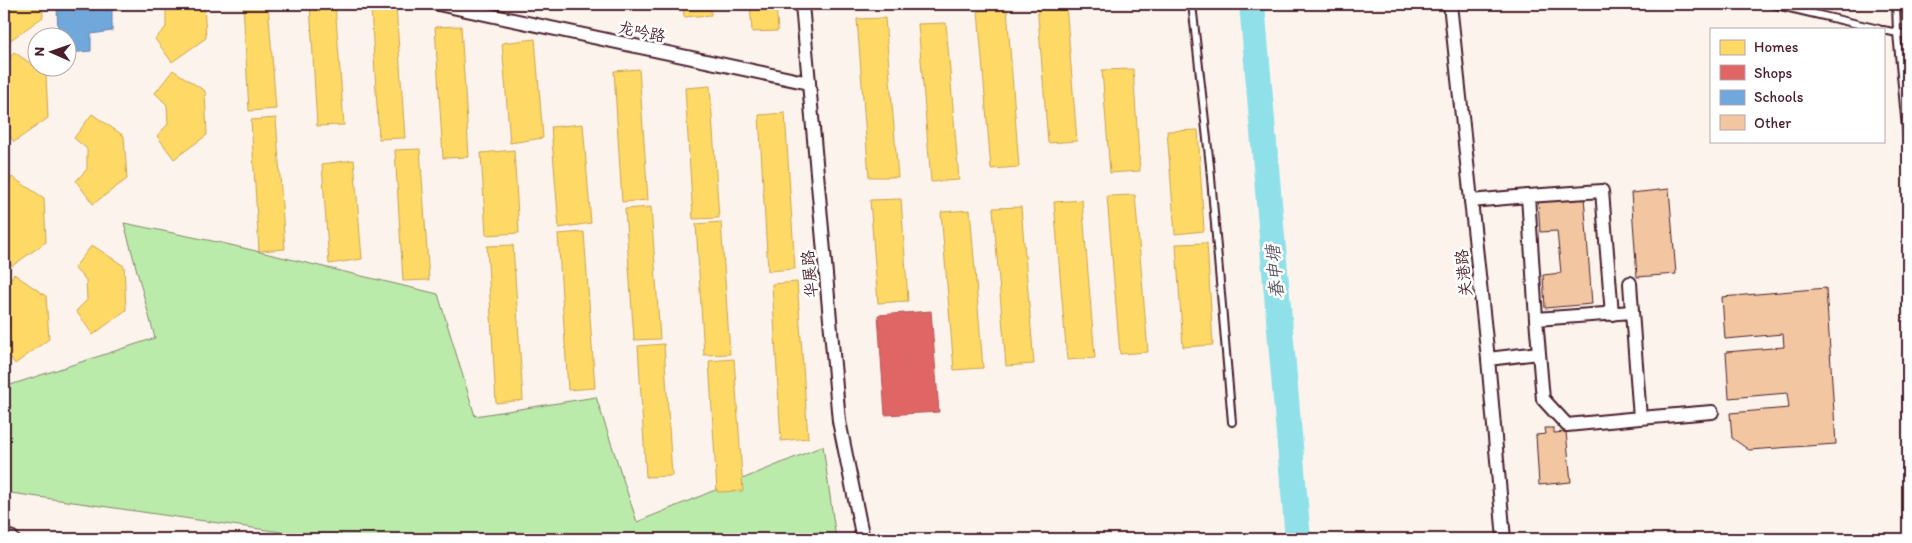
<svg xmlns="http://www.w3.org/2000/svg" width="1912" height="543" font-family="Itim,'LXGW WenKai TC',sans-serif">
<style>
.green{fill:#bbebaa;stroke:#82856a}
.homes{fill:#ffd966;stroke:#c9a154}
.shops{fill:#e06666;stroke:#b35154}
.schools{fill:#6fa8dc;stroke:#647fa7}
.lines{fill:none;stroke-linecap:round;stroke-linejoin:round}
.river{stroke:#90e0ea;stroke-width:26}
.building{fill:#f2c6a1;stroke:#4a1f2b}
.service-casing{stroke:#4a1f2b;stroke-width:10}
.minor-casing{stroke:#4a1f2b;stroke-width:16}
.tertiary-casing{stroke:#4a1f2b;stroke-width:19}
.service{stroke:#fff;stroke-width:6}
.minor{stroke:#fff;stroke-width:12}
.tertiary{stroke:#fff;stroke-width:15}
.labels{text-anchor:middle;stroke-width:5;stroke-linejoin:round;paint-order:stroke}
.street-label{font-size:16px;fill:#4a1f2b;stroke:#fff}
.water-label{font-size:18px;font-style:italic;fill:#5f5964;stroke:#fff}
</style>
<rect width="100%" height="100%" fill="#fcf4ec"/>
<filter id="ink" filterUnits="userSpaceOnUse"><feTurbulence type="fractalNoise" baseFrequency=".02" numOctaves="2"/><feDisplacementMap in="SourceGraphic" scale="10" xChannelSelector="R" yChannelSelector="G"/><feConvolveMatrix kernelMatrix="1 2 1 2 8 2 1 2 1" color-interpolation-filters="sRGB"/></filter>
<g filter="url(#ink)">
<!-- green -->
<polygon class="green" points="124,223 222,243 438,294 475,416 596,397 637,522 823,446 836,539 329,539 4,492 4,387 155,338"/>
<!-- homes -->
<g class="homes">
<polygon points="4,4 42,4 43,17 9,41 4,33"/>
<polygon points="162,4 204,4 206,38 172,62 155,39 166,27 166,7"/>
<polygon points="243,4 268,4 276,109 249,111"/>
<polygon points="310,4 335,4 344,125 317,126"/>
<polygon points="683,4 710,4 711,15 684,17"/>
<polygon points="750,4 776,4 778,31 752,32"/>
<polygon points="1037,4 1066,4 1077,141 1048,143"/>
<polygon points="396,7 405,138 379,139 371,9"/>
<polygon points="1007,9 1019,167 991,169 978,11"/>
<polygon points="885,18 898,177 869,177 857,19"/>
<polygon points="946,23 959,180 931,182 918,24"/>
<polygon points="461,26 469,157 443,158 435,27"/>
<polygon points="535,39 543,138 510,143 502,43"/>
<polygon points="14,52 46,74 48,118 14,142 4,127 4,112 8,107 8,87 4,83 4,65"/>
<polygon points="639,69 648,200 622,202 614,71"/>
<polygon points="1133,69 1140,171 1110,173 1102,70"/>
<polygon points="173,70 205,91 207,135 174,159 157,136 168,124 167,105 155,93"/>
<polygon points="710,86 719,218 693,219 685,88"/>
<polygon points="785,113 795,269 768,271 759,115"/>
<polygon points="92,114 124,136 127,179 93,204 76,181 87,169 87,149 74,138"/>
<polygon points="276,118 285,249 259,251 251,120"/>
<polygon points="583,124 591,223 559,228 551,127"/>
<polygon points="1198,130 1204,231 1175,234 1167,131"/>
<polygon points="420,149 429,280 403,281 395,150"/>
<polygon points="514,150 519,233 486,235 481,153"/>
<polygon points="354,160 362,259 329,264 322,164"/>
<polygon points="12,177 44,198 46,242 12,266 4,255 4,234 6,231 4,187"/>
<polygon points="1135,195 1148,352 1120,354 1107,196"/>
<polygon points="901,199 908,301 878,303 870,200"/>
<polygon points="1082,200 1095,358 1067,360 1054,202"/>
<polygon points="651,207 660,339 634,340 625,209"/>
<polygon points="1021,207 1034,364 1006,366 993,208"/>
<polygon points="970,210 983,368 954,370 941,212"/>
<polygon points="721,222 730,354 704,355 696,224"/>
<polygon points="584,232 595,388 568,390 558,234"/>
<polygon points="1207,243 1213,345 1183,347 1176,244"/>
<polygon points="92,245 124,266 126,310 93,335 76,311 87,300 86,280 74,268"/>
<polygon points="513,245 523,400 496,403 487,246"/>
<polygon points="14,274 46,296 49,339 15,364 4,348 4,334 9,329 9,309 4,304 4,288"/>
<polygon points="797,282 808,438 781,441 772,284"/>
<polygon points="664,344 672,476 646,477 638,346"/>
<polygon points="734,359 743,491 717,492 709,361"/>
</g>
<!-- shops -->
<polygon class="shops" points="931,311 939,412 885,415 878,315"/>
<!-- schools -->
<polygon class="schools" points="57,4 112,4 112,31 91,34 91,51 68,53 68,38 58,38"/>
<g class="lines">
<!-- river -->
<polyline class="river" points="1252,4 1298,539"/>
</g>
<!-- building -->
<g class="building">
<polygon points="1669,189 1676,274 1637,277 1631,193"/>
<polygon points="1584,197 1592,304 1545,308 1543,275 1561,273 1557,231 1540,232 1538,201"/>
<polygon points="1826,288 1836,444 1749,450 1732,438 1730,413 1789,408 1787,393 1729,398 1726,352 1784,347 1783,334 1725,339 1722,297"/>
<polygon points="1545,428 1554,428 1554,433 1566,432 1571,482 1539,485 1536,435 1546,434"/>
</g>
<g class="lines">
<defs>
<g id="service">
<polyline points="1192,4 1210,166 1232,422"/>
<polyline points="1772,4 1879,29"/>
<polyline points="1896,4 1897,33 1908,149"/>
<polyline points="1883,30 1908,35"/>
</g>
<g id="minor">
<polyline points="438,4 809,83"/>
<polyline points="802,4 839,421 863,539"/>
<polyline points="1450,4 1488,359 1504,539"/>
<polyline points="1528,196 1602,191 1612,314"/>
<polyline points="1471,201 1528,196 1536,319"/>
<polyline points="1630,283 1632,312"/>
<polyline points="1488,359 1539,353 1543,399 1567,425 1640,418 1632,312 1536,319 1539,353"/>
<polyline points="1640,418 1712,412"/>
</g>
<polyline id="tertiary" points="4,538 11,539"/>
</defs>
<!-- service casing -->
<use href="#service" class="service-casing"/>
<!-- minor casing -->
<use href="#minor" class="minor-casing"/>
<!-- tertiary casing -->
<use href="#tertiary" class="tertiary-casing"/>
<!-- service -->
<use href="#service" class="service"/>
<!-- minor -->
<use href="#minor" class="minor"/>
<!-- tertiary -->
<use href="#tertiary" class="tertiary"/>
</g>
</g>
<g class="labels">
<!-- street labels -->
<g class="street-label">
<text transform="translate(642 31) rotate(12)" y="6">龙吟路</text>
<text transform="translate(1463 273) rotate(-96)" y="6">关港路</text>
<text transform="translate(809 274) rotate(-95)" y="6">华展路</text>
</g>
<!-- water labels -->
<g class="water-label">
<text transform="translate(1275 272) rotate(-95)" y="6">春申塘</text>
</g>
</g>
<!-- margin -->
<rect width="1912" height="543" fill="none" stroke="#fff" stroke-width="20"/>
<rect x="10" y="10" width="1892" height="523" fill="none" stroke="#4a1f2b" stroke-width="2" filter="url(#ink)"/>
<!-- legend -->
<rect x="1710" y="28" width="175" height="115" fill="#ffffff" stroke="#b7a5aa"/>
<rect x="1720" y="40" width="25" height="15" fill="#ffd966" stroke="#b7a5aa"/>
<text x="1754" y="52" font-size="15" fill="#4a1f2b">Homes</text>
<rect x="1720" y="65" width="25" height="15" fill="#e06666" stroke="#b7a5aa"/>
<text x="1754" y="78" font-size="15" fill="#4a1f2b">Shops</text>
<rect x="1720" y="90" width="25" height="15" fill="#6fa8dc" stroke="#b7a5aa"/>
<text x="1754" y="102" font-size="15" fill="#4a1f2b">Schools</text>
<rect x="1720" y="115" width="25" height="15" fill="#f2c6a1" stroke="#b7a5aa"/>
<text x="1754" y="128" font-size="15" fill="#4a1f2b">Other</text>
<!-- north arrow -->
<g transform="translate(52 52) rotate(272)"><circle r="24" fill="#ffffff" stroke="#b7a5aa"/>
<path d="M0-4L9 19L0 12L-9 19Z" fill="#4a1f2b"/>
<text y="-8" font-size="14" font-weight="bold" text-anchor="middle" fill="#4a1f2b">N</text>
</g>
</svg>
